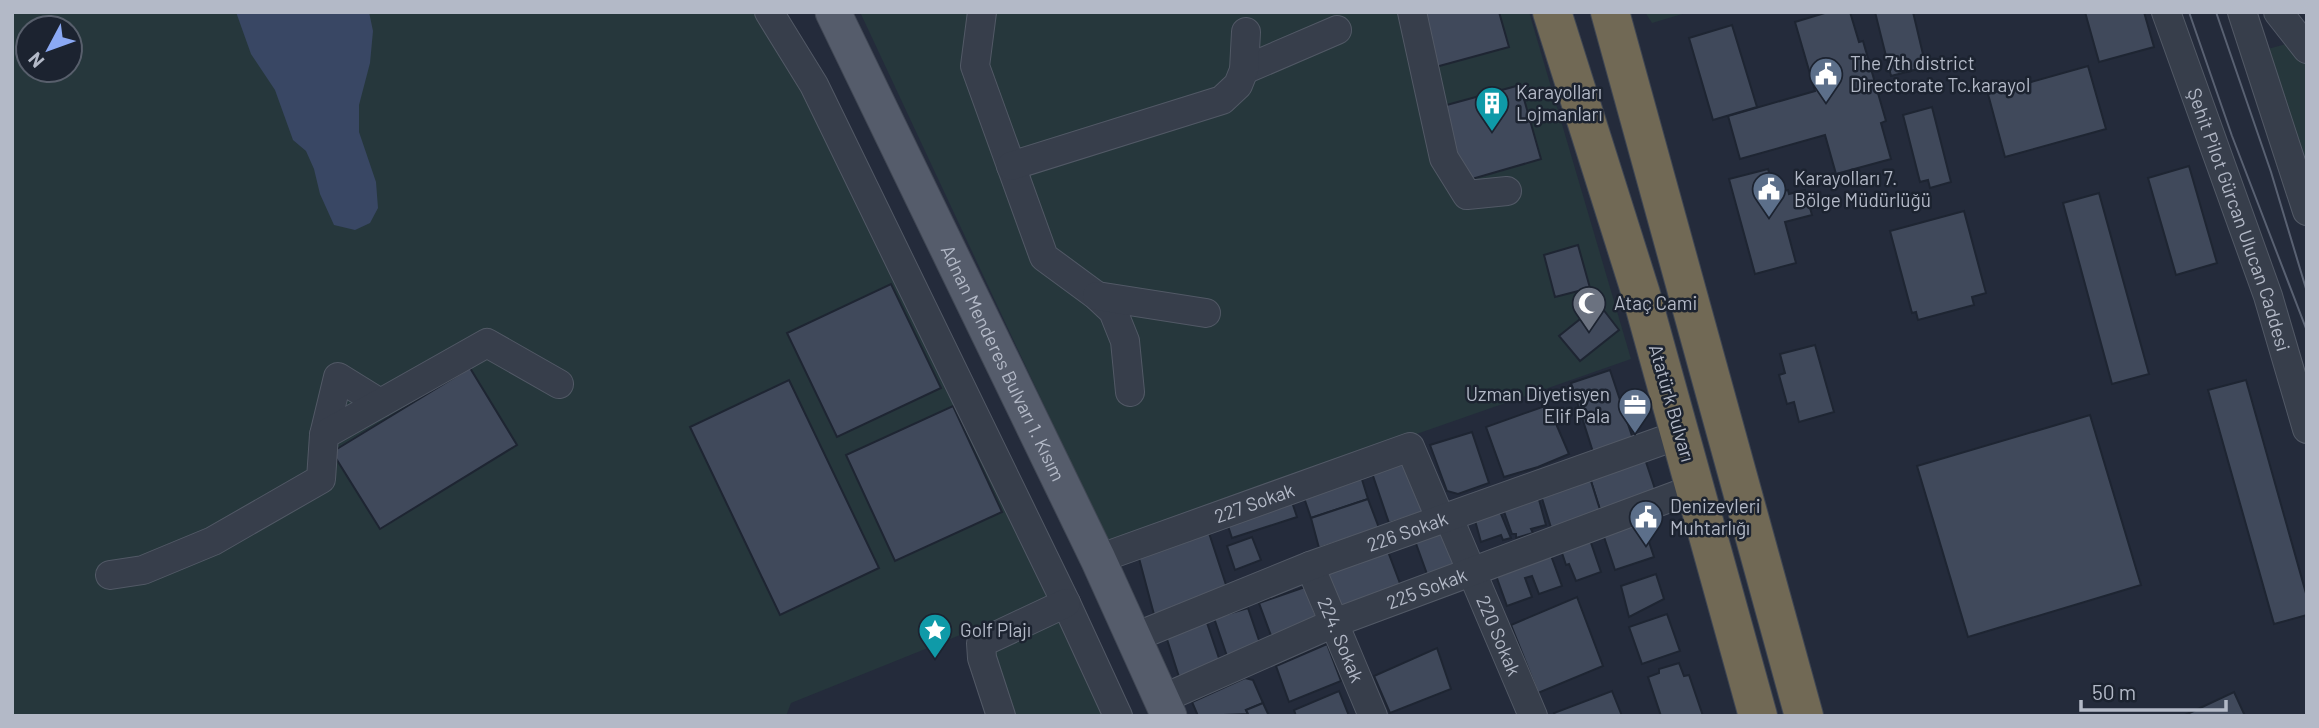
<svg xmlns="http://www.w3.org/2000/svg" width="2319" height="728" font-family="Barlow,sans-serif">
<style>
.green{fill:#26373c;fill-rule:evenodd}
.water{fill:#394764}
.building{fill:#40495b;stroke:#1e2532;stroke-width:2}
.lines{fill:none;stroke-linecap:round;stroke-linejoin:round}
.minor-casing{stroke:#525966;stroke-width:30}
.major-casing{stroke:#404754;stroke-width:37}
.highway-casing{stroke:#3f4653;stroke-width:40}
.minor{stroke:#373e4b;stroke-width:28}
.major{stroke:#555c6b;stroke-width:35}
.highway{stroke:#716955;stroke-width:38}
.tram{stroke:#596172;stroke-width:2}
.labels{text-anchor:middle;stroke-width:5;stroke-linejoin:round;paint-order:stroke}
.poi-label{font-size:19px;fill:#b3b9c7;stroke:#1c2330;text-anchor:start}
.street-label{font-size:19px;fill:#b3b9c7;stroke:#1c2330}
</style>
<rect width="100%" height="100%" fill="#242b3b"/>
<!-- green -->
<g class="green">
<path d="M12 12H758L825 126 1052 598 791 703 786 716H12ZM28 28H70V70H28Z"/>
<polygon points="860,12 1529,12 1631,359 1108,542"/>
<polygon points="1645,12 1689,12 1652,23"/>
<polygon points="2290,43 2307,66 2307,173 2264,50"/>
<polygon points="1066,618 1111,716 1005,716 984,646"/>
</g>
<!-- water -->
<polygon class="water" points="236,12 369,12 373,31 370,63 359,105 359,132 376,182 378,208 370,223 355,230 334,225 320,194 314,169 306,151 293,140 275,90 251,54"/>
<!-- building -->
<g class="building">
<polygon points="1416,12 1499,12 1509,47 1432,68"/>
<polygon points="1828,12 1850,12 1859,42 1863,41 1886,121 1881,123 1891,159 1836,174 1825,135 1740,159 1728,116 1815,91 1795,22"/>
<polygon points="1875,12 1913,12 1926,67 1891,76"/>
<polygon points="2085,12 2144,12 2154,47 2099,62"/>
<polygon points="1732,25 1757,107 1713,120 1689,38"/>
<polygon points="2088,66 2106,129 2005,157 1988,94"/>
<polygon points="1520,85 1541,159 1465,181 1443,106"/>
<polygon points="1932,107 1951,182 1930,188 1928,180 1920,182 1903,115"/>
<polygon points="2189,166 2217,263 2176,275 2148,178"/>
<polygon points="1768,169 1775,193 1788,190 1789,194 1805,190 1812,215 1785,222 1796,263 1755,274 1729,179"/>
<polygon points="2099,193 2149,374 2112,384 2063,203"/>
<polygon points="1964,211 1986,293 1972,297 1974,305 1918,320 1916,312 1912,313 1890,231"/>
<polygon points="1578,245 1590,288 1555,297 1544,255"/>
<polygon points="891,284 941,388 837,437 787,333"/>
<polygon points="1599,304 1619,330 1580,361 1559,336"/>
<polygon points="1815,345 1834,412 1799,422 1794,402 1787,404 1779,375 1785,373 1780,354"/>
<polygon points="470,368 517,445 380,529 332,452"/>
<polygon points="1610,370 1633,439 1593,452 1571,383"/>
<polygon points="789,380 879,568 780,615 690,427"/>
<polygon points="2246,380 2307,597 2307,615 2274,624 2208,390"/>
<polygon points="1548,405 1569,454 1538,467 1504,477 1486,427"/>
<polygon points="953,406 1002,512 895,561 846,455"/>
<polygon points="2090,415 2141,585 1968,637 1917,466"/>
<polygon points="1472,432 1489,483 1458,494 1447,491 1430,445"/>
<polygon points="1644,456 1658,498 1602,516 1589,475"/>
<polygon points="1405,458 1424,512 1389,523 1371,470"/>
<polygon points="1360,473 1368,499 1311,518 1302,492"/>
<polygon points="1590,478 1602,516 1553,534 1540,492"/>
<polygon points="1290,496 1297,517 1232,538 1225,517"/>
<polygon points="1538,496 1546,525 1531,529 1533,533 1516,538 1516,534 1512,534 1502,506"/>
<polygon points="1368,499 1379,528 1319,548 1311,518"/>
<polygon points="1499,509 1511,538 1503,540 1501,535 1481,542 1474,517"/>
<polygon points="1641,518 1654,557 1615,570 1602,531"/>
<polygon points="1446,527 1463,574 1431,585 1414,538"/>
<polygon points="1208,530 1230,597 1156,622 1136,547"/>
<polygon points="1252,537 1261,560 1235,570 1227,546"/>
<polygon points="1590,540 1601,572 1576,581 1569,564 1566,565 1561,550"/>
<polygon points="1387,549 1404,594 1340,617 1324,572"/>
<polygon points="1549,550 1562,586 1539,594 1532,576 1525,578 1532,597 1507,606 1494,570"/>
<polygon points="1656,574 1664,599 1629,617 1621,586"/>
<polygon points="1305,587 1319,624 1273,641 1259,603"/>
<polygon points="1577,597 1603,666 1538,693 1511,625"/>
<polygon points="1248,608 1261,646 1228,659 1214,618"/>
<polygon points="1667,614 1680,651 1642,664 1629,627"/>
<polygon points="1206,620 1222,667 1180,680 1165,633"/>
<polygon points="1327,644 1341,681 1289,702 1276,666"/>
<polygon points="1437,648 1451,689 1390,713 1374,676"/>
<polygon points="1679,663 1684,676 1689,675 1703,716 1661,716 1648,677 1659,673 1659,669"/>
<polygon points="1245,678 1253,680 1263,703 1246,710 1248,714 1198,716 1192,702"/>
<polygon points="1339,691 1349,716 1296,716 1294,710"/>
<polygon points="1612,691 1622,716 1555,716 1554,713"/>
<polygon points="2234,692 2245,716 2183,716"/>
<polygon points="1263,703 1269,716 1245,716 1248,714 1246,710"/>
</g>
<g class="lines">
<defs>
<g id="minor">
<polyline points="769,12 814,85 1066,603 1118,716"/>
<polyline points="982,12 975,66 1044,257 1097,296 1113,311 1125,341 1130,392"/>
<polyline points="1412,12 1444,158 1467,195 1507,191"/>
<path id="s1" d="M2166 12 2268 296 2307 429"/>
<polyline points="2242,12 2307,211"/>
<polyline points="2278,12 2307,49"/>
<polyline points="1244,70 1337,30"/>
<polyline points="1011,166 1222,100 1238,85 1244,70 1246,32"/>
<polyline points="1097,296 1206,313"/>
<polyline points="324,435 338,377 380,403"/>
<path id="s2" d="M1448 516 1533 716"/>
<path id="s3" d="M1098 559 1410 447 1440 518"/>
<path id="s4" d="M1310 566 1373 716"/>
<polyline points="110,575 143,570 213,541 321,479 324,435 487,343 559,384"/>
<path id="s5" d="M1135 637 1310 566 1681 434"/>
<path id="s6" d="M1162 699 1334 623 1696 488"/>
<polyline points="1001,716 982,658 981,643 1066,603"/>
</g>
<g id="major">
<path id="s7" d="M833 12 1098 559 1169 716"/>
</g>
<g id="highway">
<polyline points="1552,12 1641,294 1758,716"/>
<polyline points="1610,12 1804,716"/>
</g>
</defs>
<!-- minor casing -->
<use href="#minor" class="minor-casing"/>
<!-- major casing -->
<use href="#major" class="major-casing"/>
<!-- highway casing -->
<use href="#highway" class="highway-casing"/>
<!-- minor -->
<use href="#minor" class="minor"/>
<!-- major -->
<use href="#major" class="major"/>
<!-- highway -->
<use href="#highway" class="highway"/>
<!-- tram -->
<g class="tram">
<polyline points="2189,12 2232,136 2307,331"/>
<polyline points="2216,12 2271,172 2307,292"/>
</g>
</g>
<!-- icons -->
<defs>
<symbol id="civic-pin" viewBox="-11 -11 22 30"><path d="M0 17L-7.5 6A9.5 9.5 0 1 1 7.5 6Z" fill="#5c6f8a" stroke="#1c2330"/><path d="M-.6-6.5H3V-4.5H.6V-3L4-1V1h2V6H-6V1h2V-1L-.6-3ZM-1.2 2.5V6h2.4V2.5Z" fill="#fff"/></symbol>
<symbol id="building-pin" viewBox="-11 -11 22 30"><path d="M0 17L-7.5 6A9.5 9.5 0 1 1 7.5 6Z" fill="#0f9aa8" stroke="#1c2330"/><path d="M-4-6H4V6H1V3H-1V6H-4ZM-2.5-4.3h1.7v1.8h-1.7ZM.8-4.3h1.7v1.8H.8ZM-2.5-1h1.7V.8h-1.7ZM.8-1h1.7V.8H.8Z" fill="#fff"/></symbol>
<symbol id="mosque-pin" viewBox="-11 -11 22 30"><path d="M0 17L-7.5 6A9.5 9.5 0 1 1 7.5 6Z" fill="#6b7280" stroke="#1c2330"/><path d="M3.5-4.9A6 6 0 1 0 3.5 4.9A5 5 0 1 1 3.5-4.9Z" fill="#fff"/></symbol>
<symbol id="office-pin" viewBox="-11 -11 22 30"><path d="M0 17L-7.5 6A9.5 9.5 0 1 1 7.5 6Z" fill="#5c6f8a" stroke="#1c2330"/><path d="M-6-3h4V-5.5h4V-3h4V5H-6ZM-1-4.5V-3h2v-1.5ZM-6 0V1H6V0Z" fill="#fff"/></symbol>
<symbol id="sight-pin" viewBox="-11 -11 22 30"><path d="M0 17L-7.5 6A9.5 9.5 0 1 1 7.5 6Z" fill="#0f9aa8" stroke="#1c2330"/><path d="M0-6L1.8-2.2L6-1.7L2.9 1.2L3.7 5.4L0 3.3L-3.7 5.4L-2.9 1.2L-6-1.7L-1.8-2.2Z" fill="#fff"/></symbol>
</defs>
<g fill-rule="evenodd">
<use href="#civic-pin" x="1807" y="55" width="38" height="52"/>
<use href="#building-pin" x="1473" y="84" width="38" height="52"/>
<use href="#civic-pin" x="1750" y="170" width="38" height="52"/>
<use href="#mosque-pin" x="1570" y="284" width="38" height="52"/>
<use href="#office-pin" x="1616" y="386" width="38" height="52"/>
<use href="#civic-pin" x="1627" y="498" width="38" height="52"/>
<use href="#sight-pin" x="916" y="611" width="38" height="52"/>
</g>
<g class="labels">
<!-- poi labels -->
<g class="poi-label">
<text x="1850" y="70">The 7th district<tspan x="1850" dy="22">Directorate Tc.karayol</tspan></text>
<text x="1516" y="99">Karayolları<tspan x="1516" dy="22">Lojmanları</tspan></text>
<text x="1794" y="185">Karayolları 7.<tspan x="1794" dy="22">Bölge Müdürlüğü</tspan></text>
<text x="1614" y="310">Ataç Cami</text>
<text x="1610" y="401" text-anchor="end">Uzman Diyetisyen<tspan x="1610" dy="22">Elif Pala</tspan></text>
<text x="1670" y="513">Denizevleri<tspan x="1670" dy="22">Muhtarlığı</tspan></text>
<text x="960" y="637">Golf Plajı</text>
</g>
<!-- street labels -->
<g class="street-label">
<text dy="7" stroke="none"><textPath href="#s1" startOffset="220">Şehit Pilot Gürcan Ulucan Caddesi</textPath></text>
<text dy="7" stroke="none"><textPath href="#s7" startOffset="390">Adnan Menderes Bulvarı 1. Kısım</textPath></text>
<text transform="translate(1672 403) rotate(74)" y="7">Atatürk Bulvarı</text>
<text dy="7" stroke="none"><textPath href="#s3" startOffset="166">227 Sokak</textPath></text>
<text dy="7" stroke="none"><textPath href="#s5" startOffset="292">226 Sokak</textPath></text>
<text dy="7" stroke="none"><textPath href="#s6" startOffset="287">225 Sokak</textPath></text>
<text dy="7" stroke="none"><textPath href="#s2" startOffset="130">220 Sokak</textPath></text>
<text dy="7" stroke="none"><textPath href="#s4" startOffset="80">224. Sokak</textPath></text>
</g>
</g>
<!-- border -->
<rect width="2319" height="728" fill="none" stroke="#b3b9c7" stroke-width="28"/>
<!-- north arrow -->
<g transform="translate(49 49) rotate(229)"><circle r="33" fill="#1c2330" stroke="#585f6c" stroke-width="2"/>
<path d="M0-5L12 26L0 18L-12 26Z" fill="#8ba9f4"/>
<text y="-10" font-size="19" font-weight="bold" text-anchor="middle" fill="#b3b9c7">N</text>
</g>
<!-- scale -->
<path d="M2081 700v10h145v-10" fill="none" stroke="#b3b9c7" stroke-width="3.5"/>
<text x="2092" y="700" font-size="21" fill="#b3b9c7" stroke="#1c2330" stroke-width="5" paint-order="stroke">50 m</text>
</svg>
